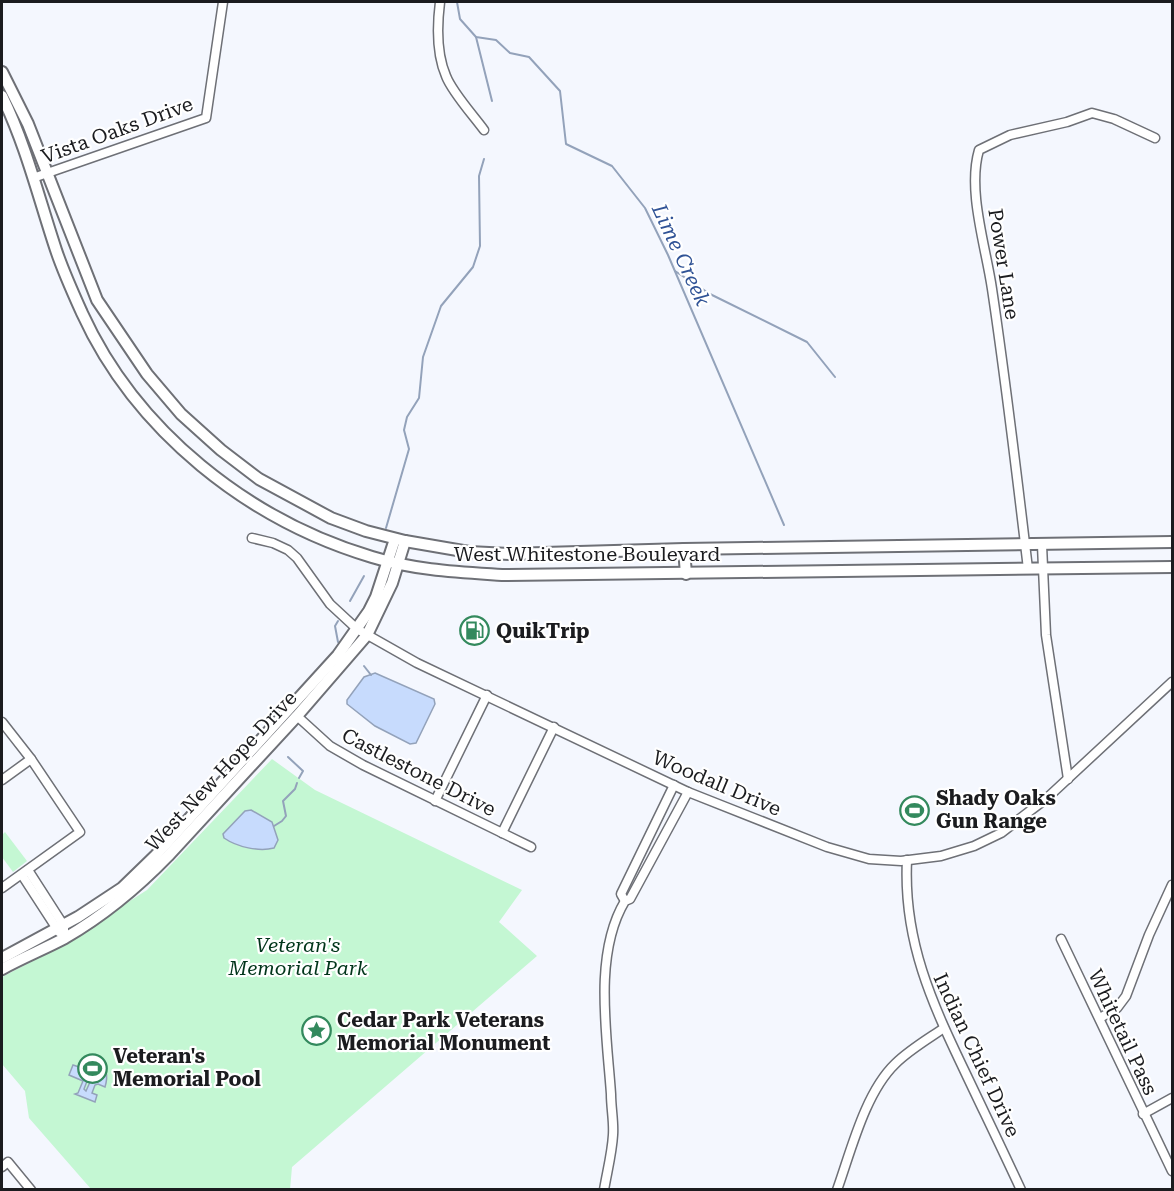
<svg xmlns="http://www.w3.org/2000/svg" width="1174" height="1191" font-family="'Roboto Serif',serif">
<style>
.green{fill:#c4f7d3}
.water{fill:#c7dbfd;stroke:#93a2ba;stroke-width:1.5}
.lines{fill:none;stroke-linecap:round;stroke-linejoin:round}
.stream{stroke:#93a2ba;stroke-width:2}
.minor-casing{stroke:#6e7076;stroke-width:11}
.major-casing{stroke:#6e7076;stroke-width:14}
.minor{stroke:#fff;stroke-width:8}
.major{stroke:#fff;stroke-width:10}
.labels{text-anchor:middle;stroke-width:4.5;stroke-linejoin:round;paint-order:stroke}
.street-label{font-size:20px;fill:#1b1c1f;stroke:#fff}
.poi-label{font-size:20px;font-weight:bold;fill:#1b1c1f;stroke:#fff;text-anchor:start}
.park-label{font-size:20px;font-style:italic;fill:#01351a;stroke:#fff}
.water-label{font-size:21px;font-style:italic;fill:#305396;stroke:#fff}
</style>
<rect width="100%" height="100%" fill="#f4f7fe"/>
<!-- green -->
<g class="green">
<polygon points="272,759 315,790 522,890 499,922 537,956 292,1167 290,1190 91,1189 29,1118 25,1091 2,1064 2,977 50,952 147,890"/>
<polygon points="5,832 27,861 13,872 2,857 2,835"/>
</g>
<!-- water -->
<g class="water">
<polygon points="375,673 434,699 435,704 416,743 410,744 375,726 347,704 347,700 364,677"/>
<path d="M251 810 272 822 278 840 274 848C259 852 237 847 224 838L223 834 245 811Z"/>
<path d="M99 1062C108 1068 108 1077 105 1087L98 1084 95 1085 92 1093 97 1095 95 1102 75 1094 78 1093 83 1081 69 1075 73 1065 82 1068 80 1073 83 1071 84 1074 89 1076 84 1089 86 1091Z"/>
</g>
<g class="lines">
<!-- stream -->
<g class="stream">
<polyline points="457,2 460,19 476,37 496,40 510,53 529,57 560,91 566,144 612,166 645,208 668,255 784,525"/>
<polyline points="476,37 492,101"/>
<polyline points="675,271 710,294 807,342 835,377"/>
<polyline points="386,528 409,449 404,430 407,417 419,398 423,357 441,306 473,267 480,246 479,176 484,159"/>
<polyline points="350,601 364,576"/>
<polyline points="338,621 335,626 338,642"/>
<polyline points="364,666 371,675"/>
<polyline points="288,757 303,771 299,778"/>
<polyline points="274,826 282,821 286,816 283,801 295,789 297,783"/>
</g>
<defs>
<g id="minor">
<path d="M440 2C437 26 436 53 446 76 452 92 473 115 484 130"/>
<polyline points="33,178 206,118 223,2"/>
<polyline points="252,538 273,543 288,550 297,558 330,604 357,629 417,663 688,792 827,847 869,859 901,861 941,856 974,846 1001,833 1047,798 1172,682"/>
<polyline points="1042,545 1046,635 1068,779"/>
<path d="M1028 569C1017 476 1006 382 992 289 986 247 967 191 979 150L1010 135 1067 122 1092 113 1114 119 1155 138"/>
<polyline points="297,716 330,746 363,765 531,847"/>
<polyline points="2,722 31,759 80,832 2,888"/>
<polyline points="2,780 31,759"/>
<polyline points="435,801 487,695"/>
<polyline points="502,833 554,727"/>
<path d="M907 860C903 941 932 1003 966 1074 984 1112 1003 1151 1021 1190"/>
<polyline points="28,870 64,926 64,938"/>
<polyline points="22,875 59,932"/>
<polyline points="625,901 621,894 674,785"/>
<polyline points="1061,939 1172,1171"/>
<polyline points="1100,1018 1117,1008 1126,996 1149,935 1172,885"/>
<polyline points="1143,1114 1172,1098"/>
<polyline points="2,1167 8,1162 31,1190"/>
<path d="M604 1190C607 1172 612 1153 613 1135 614 1122 611 1108 611 1094 607 1035 593 954 625 901L630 899 688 792"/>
<path d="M837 1190C851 1151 865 1093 895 1064 909 1050 928 1039 944 1028"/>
</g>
<g id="major">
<polyline points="2,72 28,124 97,300 147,374 181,414 221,450 259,479 331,518 366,531 405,541 469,552 509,554 684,549 1172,542"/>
<path d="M2 96C26 145 39 199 56 250 63 271 73 293 82 313 136 431 248 520 372 557 414 570 458 572 502 575L1172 567"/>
<polyline points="684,549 686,574"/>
<polyline points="2,958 78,917 122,888 156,855 338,655 369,611 376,597 395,539"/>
<path d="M2 969C22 958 44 949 65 938 103 916 137 888 168 856L297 716 367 635 392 583 405 541"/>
</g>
</defs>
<!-- minor casing -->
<use href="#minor" class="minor-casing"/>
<!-- major casing -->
<use href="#major" class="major-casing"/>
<!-- minor -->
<use href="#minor" class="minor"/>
<!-- major -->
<use href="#major" class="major"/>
</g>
<!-- icons -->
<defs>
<symbol id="fuel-ring" viewBox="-11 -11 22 22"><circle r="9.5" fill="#fff" stroke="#33895d" stroke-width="1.5"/><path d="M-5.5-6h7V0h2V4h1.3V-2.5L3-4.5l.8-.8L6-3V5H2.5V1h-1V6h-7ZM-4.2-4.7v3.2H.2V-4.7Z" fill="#33895d"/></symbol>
<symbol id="stadium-ring" viewBox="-11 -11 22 22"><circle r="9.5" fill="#fff" stroke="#33895d" stroke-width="1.5"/><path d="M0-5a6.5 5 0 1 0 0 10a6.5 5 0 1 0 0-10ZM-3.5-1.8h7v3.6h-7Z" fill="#33895d"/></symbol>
<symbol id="sight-ring" viewBox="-11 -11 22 22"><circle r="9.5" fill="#fff" stroke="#33895d" stroke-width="1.5"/><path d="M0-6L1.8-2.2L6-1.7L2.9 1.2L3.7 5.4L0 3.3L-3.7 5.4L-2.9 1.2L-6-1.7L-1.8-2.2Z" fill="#33895d"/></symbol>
</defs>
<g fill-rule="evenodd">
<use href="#fuel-ring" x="458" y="614" width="33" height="33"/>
<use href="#stadium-ring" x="898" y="794" width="33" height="33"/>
<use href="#sight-ring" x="300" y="1014" width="33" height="33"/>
<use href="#stadium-ring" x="76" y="1052" width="33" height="33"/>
</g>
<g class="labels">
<!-- street labels -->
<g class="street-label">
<text transform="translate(117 130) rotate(-20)" y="7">Vista Oaks Drive</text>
<text transform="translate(1004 264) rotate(81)" y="7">Power Lane</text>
<text x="587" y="561">West Whitestone Boulevard</text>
<text transform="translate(221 771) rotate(-47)" y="7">West New Hope Drive</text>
<text transform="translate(419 772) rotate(27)" y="7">Castlestone Drive</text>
<text transform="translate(717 783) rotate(23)" y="7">Woodall Drive</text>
<text transform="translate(1123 1032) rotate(65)" y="7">Whitetail Pass</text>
<text transform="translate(977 1055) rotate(65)" y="7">Indian Chief Drive</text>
</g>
<!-- poi labels -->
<g class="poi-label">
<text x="496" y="638">QuikTrip</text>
<text x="936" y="805">Shady Oaks<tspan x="936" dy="23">Gun Range</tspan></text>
<text x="337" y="1027">Cedar Park Veterans<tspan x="337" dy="23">Memorial Monument</tspan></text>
<text x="113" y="1063">Veteran's<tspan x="113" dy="23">Memorial Pool</tspan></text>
</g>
<!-- park labels -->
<g class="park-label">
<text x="298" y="952">Veteran's<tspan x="298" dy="23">Memorial Park</tspan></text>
</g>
<!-- water labels -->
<g class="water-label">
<text transform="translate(681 255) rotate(65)" y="7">Lime Creek</text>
</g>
</g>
<!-- border -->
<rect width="1174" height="1191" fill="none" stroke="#1b1c1f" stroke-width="6"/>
</svg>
